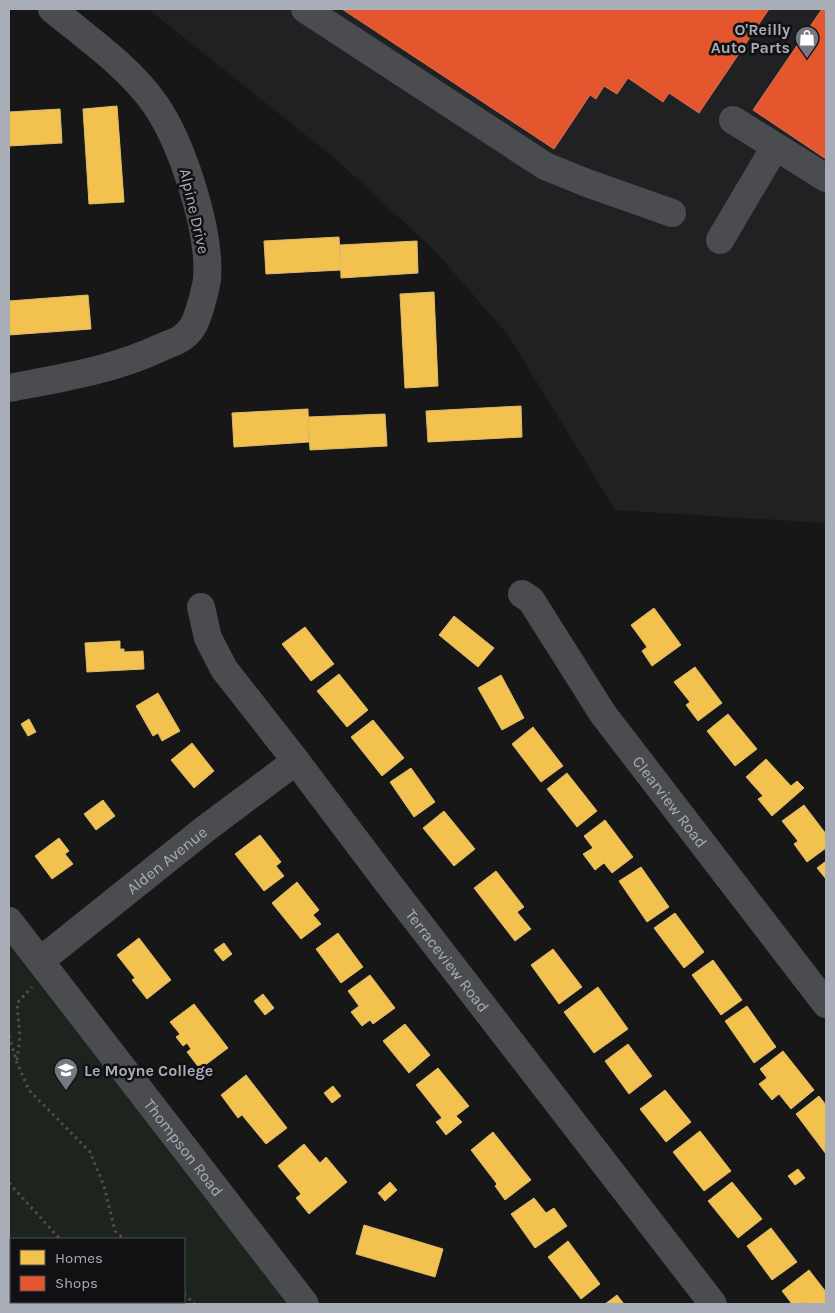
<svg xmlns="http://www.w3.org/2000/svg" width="835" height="1313" font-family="Karla,sans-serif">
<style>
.built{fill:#212123}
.green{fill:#1d241e;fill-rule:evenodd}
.homes{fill:#f2c14e;stroke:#dcbb6e}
.shops{fill:#e4572e;stroke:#d27157}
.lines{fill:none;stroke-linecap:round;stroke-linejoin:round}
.path{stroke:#4d4e52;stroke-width:3;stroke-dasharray:2.5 4;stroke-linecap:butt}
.minor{stroke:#4b4c50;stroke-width:28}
.labels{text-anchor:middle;stroke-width:5;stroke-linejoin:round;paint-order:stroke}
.poi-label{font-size:16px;font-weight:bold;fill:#a8adb8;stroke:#111113;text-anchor:end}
.street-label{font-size:16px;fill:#a8adb8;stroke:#111113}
</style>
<rect width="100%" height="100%" fill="#171717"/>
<!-- built -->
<polygon class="built" points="148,9 826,9 826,523 615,510 508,335 435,251 337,160"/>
<!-- green -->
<path class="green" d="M9 943 288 1304H9ZM11 1239H184V1302H11Z"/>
<!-- homes -->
<g class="homes">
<polygon points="117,106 124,202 89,204 83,109"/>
<polygon points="60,109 62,143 9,146 9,112"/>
<polygon points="339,237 341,270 266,274 264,241"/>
<polygon points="417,241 418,273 341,278 340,245"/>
<polygon points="434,292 438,386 405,388 400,294"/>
<polygon points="88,295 91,329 9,335 9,301"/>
<polygon points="521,406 522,437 428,442 426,411"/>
<polygon points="308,409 309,442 234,447 232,413"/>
<polygon points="385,414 387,446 310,450 308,417"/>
<polygon points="654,608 681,645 652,666 642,651 647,647 631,625"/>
<polygon points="454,616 494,648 478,667 439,635"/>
<polygon points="305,627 334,664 311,681 282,644"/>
<polygon points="120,641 120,649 124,649 124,652 143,651 144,669 87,672 85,643"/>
<polygon points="695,667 722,703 698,721 686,705 690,702 674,682"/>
<polygon points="339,674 368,710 347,727 317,691"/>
<polygon points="501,675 524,718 502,730 478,688"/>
<polygon points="158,693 180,731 162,741 158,733 153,736 136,706"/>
<polygon points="728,714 757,749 735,766 707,731"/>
<polygon points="29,719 36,732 28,736 21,724"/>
<polygon points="373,720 404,758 382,776 351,737"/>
<polygon points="533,727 563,766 541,782 512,744"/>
<polygon points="192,743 214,771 194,788 171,760"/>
<polygon points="766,759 791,786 797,781 804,788 772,816 758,799 763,796 746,777"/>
<polygon points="411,768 435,802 414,817 390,782"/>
<polygon points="567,773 597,811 577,827 547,789"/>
<polygon points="103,800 115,816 96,830 84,814"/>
<polygon points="804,805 826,834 826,848 807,862 794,844 798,841 782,821"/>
<polygon points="444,811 475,849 454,866 423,828"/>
<polygon points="605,820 633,857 612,873 604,863 595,870 583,854 593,848 584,836"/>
<polygon points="260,835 281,862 276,866 284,876 264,891 235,854"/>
<polygon points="59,838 69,851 65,854 73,864 52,879 35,856"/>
<polygon points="826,861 826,879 817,868"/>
<polygon points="641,867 669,907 647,922 619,881"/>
<polygon points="496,871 524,907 517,912 531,929 515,941 474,888"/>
<polygon points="297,882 319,910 313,915 321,924 301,939 272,903"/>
<polygon points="675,913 704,952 684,968 654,928"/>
<polygon points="338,933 363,967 341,983 316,949"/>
<polygon points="139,938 171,980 147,999 132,980 135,978 117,955"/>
<polygon points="224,943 232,954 223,961 214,950"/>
<polygon points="553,949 582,987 559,1004 531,965"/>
<polygon points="713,960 742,1000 721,1015 692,975"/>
<polygon points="370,975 395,1008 373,1024 370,1020 362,1026 351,1012 359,1006 348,991"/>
<polygon points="598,987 628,1029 594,1053 564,1012"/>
<polygon points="263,994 274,1008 265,1015 254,1001"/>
<polygon points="194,1004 228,1048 200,1069 187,1052 191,1049 187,1043 183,1046 176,1037 180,1034 170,1022"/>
<polygon points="747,1006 776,1047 754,1063 725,1021"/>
<polygon points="405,1024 430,1055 409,1073 383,1041"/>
<polygon points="628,1044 652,1076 629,1094 605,1061"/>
<polygon points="783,1051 814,1090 791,1109 779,1094 772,1100 759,1084 767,1078 760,1069"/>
<polygon points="438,1068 469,1106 456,1116 462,1122 446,1135 436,1122 442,1118 416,1085"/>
<polygon points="246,1075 287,1128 266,1144 242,1115 238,1118 221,1095"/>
<polygon points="333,1086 341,1096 332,1103 324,1093"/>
<polygon points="665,1090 691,1122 666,1142 640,1109"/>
<polygon points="819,1096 826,1105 826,1154 796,1114"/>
<polygon points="700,1131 731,1171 704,1191 673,1152"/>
<polygon points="493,1132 531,1180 505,1200 495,1186 497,1184 471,1150"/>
<polygon points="304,1144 320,1163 326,1157 347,1182 309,1214 296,1198 301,1194 278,1166"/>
<polygon points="798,1169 805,1178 795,1185 788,1176"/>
<polygon points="390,1182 397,1190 385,1201 378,1193"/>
<polygon points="732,1182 762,1219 738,1238 708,1201"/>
<polygon points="534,1198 546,1213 554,1208 567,1226 535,1248 511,1214"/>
<polygon points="364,1225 443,1249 435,1277 356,1254"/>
<polygon points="771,1228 797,1262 772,1280 747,1246"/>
<polygon points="568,1241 600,1284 581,1299 548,1257"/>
<polygon points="809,1270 826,1292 826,1304 799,1303 792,1304 782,1291"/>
<polygon points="617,1295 624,1304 605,1304"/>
</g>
<!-- shops -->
<g class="shops">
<polygon points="342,9 769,9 699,113 669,93 663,102 628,78 617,94 604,86 596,99 590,95 554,149"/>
<polygon points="822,9 826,9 826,159 753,110"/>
</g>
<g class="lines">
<!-- path -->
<g class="path">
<polyline points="9,1036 17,1063 29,1090 90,1152 104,1186 115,1231 124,1239"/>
<polyline points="17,1060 20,1037 17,1003 32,987"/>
<polyline points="9,1183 60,1239"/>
<polyline points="184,1294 195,1304"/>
<polyline points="111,1302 114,1304"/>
</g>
<!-- minor -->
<g class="minor">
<polyline points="305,9 545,166 587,183 672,213"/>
<polyline points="733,120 826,178"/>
<polyline points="720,240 775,147"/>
<path d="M9 388C61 378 114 370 162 347 169 344 177 342 183 337 194 329 197 318 201 305 203 297 206 288 207 279 211 231 182 143 155 104 128 66 87 38 52 9"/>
<path id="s1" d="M522 594 531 600 603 714 826 1004"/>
<path id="s2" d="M201 607 208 638 224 669 296 761 388 883 713 1304"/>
<path id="s3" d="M9 921 305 1304"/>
<path id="s4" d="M40 961 205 829 296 761"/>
</g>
</g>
<!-- icons -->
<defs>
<symbol id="shop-pin" viewBox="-11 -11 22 30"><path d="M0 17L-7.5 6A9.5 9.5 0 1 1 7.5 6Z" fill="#757880" stroke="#111113"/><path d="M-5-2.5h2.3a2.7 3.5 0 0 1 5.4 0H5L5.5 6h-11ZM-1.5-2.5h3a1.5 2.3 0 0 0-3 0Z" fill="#fff"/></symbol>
<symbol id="university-pin" viewBox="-11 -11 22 30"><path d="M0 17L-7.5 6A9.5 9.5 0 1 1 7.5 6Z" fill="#757880" stroke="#111113"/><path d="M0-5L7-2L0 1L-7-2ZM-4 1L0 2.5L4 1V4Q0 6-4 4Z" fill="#fff"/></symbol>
</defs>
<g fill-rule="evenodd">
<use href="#shop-pin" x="793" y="24" width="28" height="38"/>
<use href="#university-pin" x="52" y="1056" width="28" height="38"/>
</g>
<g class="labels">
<!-- poi labels -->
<g class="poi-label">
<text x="790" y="35">O'Reilly<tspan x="790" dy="18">Auto Parts</tspan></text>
<text x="84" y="1076" text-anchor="start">Le Moyne College</text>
</g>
<!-- street labels -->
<g class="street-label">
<text transform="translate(195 211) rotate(77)" y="6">Alpine Drive</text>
<text dy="6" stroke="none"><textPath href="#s1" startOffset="256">Clearview Road</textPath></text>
<text dy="6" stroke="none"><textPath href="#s4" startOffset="162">Alden Avenue</textPath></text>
<text dy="6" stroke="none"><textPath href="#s2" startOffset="434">Terraceview Road</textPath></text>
<text dy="6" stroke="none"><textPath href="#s3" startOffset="286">Thompson Road</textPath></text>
</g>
</g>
<!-- border -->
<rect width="835" height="1313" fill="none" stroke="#a8adb8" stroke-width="20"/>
<!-- legend -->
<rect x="10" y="1238" width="175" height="65" fill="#111113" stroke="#4d4f55"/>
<rect x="20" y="1250" width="25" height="15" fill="#f2c14e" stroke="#4d4f55"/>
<text x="55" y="1263" font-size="15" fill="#a8adb8">Homes</text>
<rect x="20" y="1276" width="25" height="15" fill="#e4572e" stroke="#4d4f55"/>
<text x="55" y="1288" font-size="15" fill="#a8adb8">Shops</text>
</svg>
